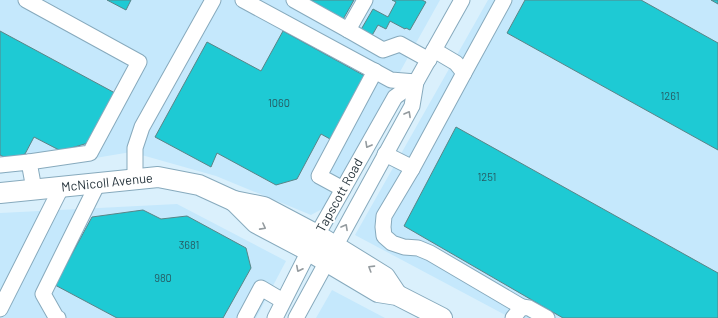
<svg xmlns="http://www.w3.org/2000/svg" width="718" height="318" font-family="Barlow,sans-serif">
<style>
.built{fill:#c5e8fc}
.building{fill:#1ecad4;stroke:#5a8487}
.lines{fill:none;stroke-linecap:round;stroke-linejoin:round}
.minor-casing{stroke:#87aabd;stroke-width:17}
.major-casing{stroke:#87aabd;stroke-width:22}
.minor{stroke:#fff;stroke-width:15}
.major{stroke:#fff;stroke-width:20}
.oneway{stroke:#949b9f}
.labels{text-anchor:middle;stroke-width:3.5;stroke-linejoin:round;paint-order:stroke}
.number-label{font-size:11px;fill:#265c64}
.street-label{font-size:13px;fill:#29373f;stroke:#fff}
</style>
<rect width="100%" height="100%" fill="#daf0fc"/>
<!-- built -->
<g class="built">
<polygon points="0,0 440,0 324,208 311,215 216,176 131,152 0,174"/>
<polygon points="488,0 718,0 718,318 511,318 355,235"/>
<polygon points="177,204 286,261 256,318 0,318 0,213"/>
<polygon points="332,290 385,318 316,318"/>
</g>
<!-- building -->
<g class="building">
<polygon points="107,0 131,0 126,10"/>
<polygon points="298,0 354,0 341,23"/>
<polygon points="392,0 422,0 426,2 410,30 406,28 405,29 390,21 386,29 378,25 370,39 359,33 373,9 388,17 396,2"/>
<polygon points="525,0 641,0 718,43 718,150 507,33"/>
<polygon points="711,0 718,0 718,4"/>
<polygon points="0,31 115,93 88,143 61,151 34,137 25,154 8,159 0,155"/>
<polygon points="283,31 365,76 330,139 321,134 297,179 276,185 217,153 211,167 155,137 207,42 261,71"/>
<polygon points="456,127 718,273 718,318 563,318 404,226"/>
<polygon points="143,210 161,219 187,216 246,248 251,268 223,318 117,318 55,285 92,217"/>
</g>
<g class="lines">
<defs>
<g id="minor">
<polyline points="26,0 139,62 90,153 29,162"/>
<polyline points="243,0 391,80 416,82"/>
<polyline points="294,0 348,30 365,0"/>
<polyline points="348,30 383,50 400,44 429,60"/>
<polyline points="434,50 456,63 464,73 504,0"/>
<polyline points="385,154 407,165 412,169 464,73"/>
<polyline points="0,165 29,162 34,189"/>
<polyline points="412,169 384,216 383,227 384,236 392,243 404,247 418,248 430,253 522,307"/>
<polyline points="135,179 135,148 142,127 213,0"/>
<polyline points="343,189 319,176 375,71"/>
<polyline points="0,309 62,186"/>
<polyline points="58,318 56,317 43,294 98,183"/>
<polyline points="245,318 261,288 283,301"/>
<polyline points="275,318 317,235 395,97 416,82"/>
<polyline points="296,318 412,106 416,82 462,0"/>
<polyline points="513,318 522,307 529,308 547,318"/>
</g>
<g id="major">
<polyline points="0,193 158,177 199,185 234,201 264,207 317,235 385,277 397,295"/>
<polyline points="234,201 256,223 309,251 378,292 397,295 442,318"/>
</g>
</defs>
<!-- minor casing -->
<use href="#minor" class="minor-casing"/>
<!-- major casing -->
<use href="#major" class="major-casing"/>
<!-- minor -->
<use href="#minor" class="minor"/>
<!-- major -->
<use href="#major" class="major"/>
</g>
<!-- one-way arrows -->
<defs><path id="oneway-chevron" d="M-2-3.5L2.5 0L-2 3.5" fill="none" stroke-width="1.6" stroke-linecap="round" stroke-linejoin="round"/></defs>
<g class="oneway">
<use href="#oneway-chevron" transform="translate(408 114) rotate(-61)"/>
<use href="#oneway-chevron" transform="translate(368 145) rotate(119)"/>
<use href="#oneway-chevron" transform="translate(263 227) rotate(28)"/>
<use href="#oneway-chevron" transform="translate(345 227) rotate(-61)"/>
<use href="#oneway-chevron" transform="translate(371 268) rotate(-148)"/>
<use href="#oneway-chevron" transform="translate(299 269) rotate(117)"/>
</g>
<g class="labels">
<!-- number labels -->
<g class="number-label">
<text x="670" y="100">1261</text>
<text x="279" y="107">1060</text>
<text x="487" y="181">1251</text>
<text x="189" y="249">3681</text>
<text x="163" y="282">980</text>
</g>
<!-- street labels -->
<g class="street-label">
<text transform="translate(107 182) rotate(-6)" y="5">McNicoll Avenue</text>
<text transform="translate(339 195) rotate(-61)" y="5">Tapscott Road</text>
</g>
</g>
</svg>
